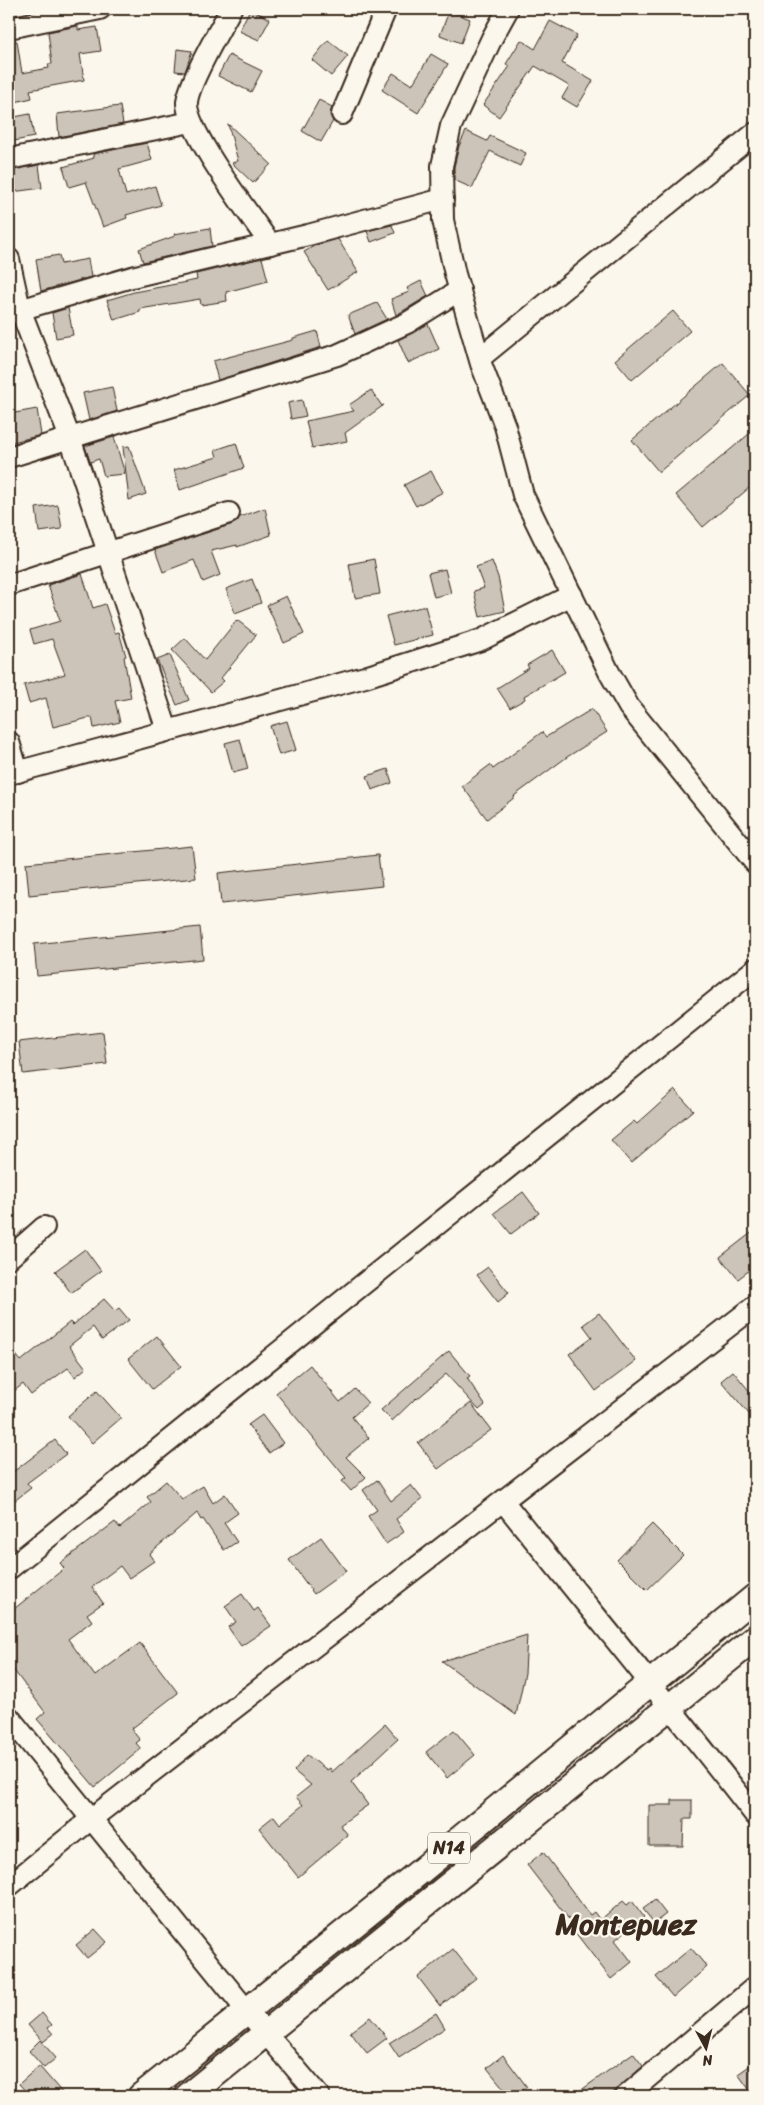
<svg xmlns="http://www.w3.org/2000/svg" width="764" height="2105" font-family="Sriracha,sans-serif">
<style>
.building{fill:#ccc4b9;stroke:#3b2a1e}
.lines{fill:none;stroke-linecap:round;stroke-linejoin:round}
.minor-casing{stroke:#3b2a1e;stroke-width:24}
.major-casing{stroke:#3b2a1e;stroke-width:29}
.minor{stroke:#fbf7ec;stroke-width:20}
.major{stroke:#fbf7ec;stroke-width:25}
.labels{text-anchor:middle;stroke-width:4.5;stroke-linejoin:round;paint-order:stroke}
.shield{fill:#fbf7ec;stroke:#75685c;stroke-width:1}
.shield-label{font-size:18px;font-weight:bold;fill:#3b2a1e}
.town-label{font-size:29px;font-weight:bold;fill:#3b2a1e;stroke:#fbf7ec}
</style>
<rect width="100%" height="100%" fill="#fbf7ec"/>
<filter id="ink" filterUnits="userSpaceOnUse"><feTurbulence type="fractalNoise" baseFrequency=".02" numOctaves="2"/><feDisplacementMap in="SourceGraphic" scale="10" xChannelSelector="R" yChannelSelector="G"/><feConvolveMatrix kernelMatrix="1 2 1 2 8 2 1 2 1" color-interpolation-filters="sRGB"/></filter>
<g filter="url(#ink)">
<!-- building -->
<g class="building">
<polygon points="250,9 270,19 259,40 239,31"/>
<polygon points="449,11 470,19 461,43 440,35"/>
<polygon points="550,21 577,35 562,63 593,81 577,107 562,98 569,86 535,66 499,117 483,105 510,66 506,64 521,40 535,49"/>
<polygon points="78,26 78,30 97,27 101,51 80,54 84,80 30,90 32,98 15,102 9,78 9,41 17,41 22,73 49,68 48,64 52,64 48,32"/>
<polygon points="328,40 348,56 331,76 312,60"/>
<polygon points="177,49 192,51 185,72 175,71"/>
<polygon points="431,54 448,64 418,113 382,90 393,73 412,85"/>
<polygon points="229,55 262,71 251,92 218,76"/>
<polygon points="319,100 332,107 330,115 333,121 321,142 302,131"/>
<polygon points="120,106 123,124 59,137 57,114"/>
<polygon points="30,114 34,137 9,142 9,118"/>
<polygon points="228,124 271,164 253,183 232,163 238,161"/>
<polygon points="466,131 487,141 490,136 526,153 520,166 490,151 472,188 454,180 454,167 459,146"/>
<polygon points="147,143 152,160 119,169 126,195 155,186 161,205 126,215 127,218 103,227 86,182 69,187 63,167 94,158 93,154"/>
<polygon points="39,165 42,188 12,192 9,171"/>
<polygon points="392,225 395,233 371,242 367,231"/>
<polygon points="210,228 212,246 143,262 139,249 175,236 174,234"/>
<polygon points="338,239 358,272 328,290 304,252 314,246"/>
<polygon points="59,255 61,264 88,259 91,277 41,291 36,259"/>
<polygon points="262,258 268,281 226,292 227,301 201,305 200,299 140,309 140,312 114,320 107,300 134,292 197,280 196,274"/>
<polygon points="421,281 428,296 396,315 391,299 409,292 407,288"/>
<polygon points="377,303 387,319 355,334 348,315"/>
<polygon points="68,308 73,335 56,338 52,313"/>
<polygon points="673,311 690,331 632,380 615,360"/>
<polygon points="428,324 439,349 408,363 398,340"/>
<polygon points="317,331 321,347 218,380 213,361 293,340 293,338"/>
<polygon points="723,363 750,395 659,472 632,440"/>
<polygon points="112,387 117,411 89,420 83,393"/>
<polygon points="371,390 382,406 384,405 345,433 347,441 312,448 306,421 354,411 349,405"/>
<polygon points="302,400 306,416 291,419 288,403"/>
<polygon points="37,409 41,435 9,443 9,414"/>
<polygon points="755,429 755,483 703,527 676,495"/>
<polygon points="114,437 125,474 104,476 99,459 90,462 85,446"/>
<polygon points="236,443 244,468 180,490 174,470 217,457 215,450"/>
<polygon points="129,446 146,494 129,500 123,447"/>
<polygon points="431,471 443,492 416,506 404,485"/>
<polygon points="58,505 62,529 39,532 36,508"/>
<polygon points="265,508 271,535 237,547 237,545 211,551 220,575 203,582 194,560 163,572 155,550 233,524 240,517"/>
<polygon points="374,559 380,594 355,598 349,564"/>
<polygon points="492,561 498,577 505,611 480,617 474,591 484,588 476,567"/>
<polygon points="445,569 451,593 434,597 428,573"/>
<polygon points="82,574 93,608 105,604 115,633 119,632 126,656 124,657 131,698 115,701 120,722 94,728 92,717 53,727 46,698 29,703 24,685 65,674 52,639 34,644 30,630 60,621 48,585"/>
<polygon points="252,579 261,603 235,613 226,589"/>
<polygon points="286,596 304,634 284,643 267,605"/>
<polygon points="425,606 433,635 394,645 386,616"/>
<polygon points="237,620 256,635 221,678 224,681 211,692 172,650 185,638 205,660"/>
<polygon points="552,650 565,672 524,696 525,699 510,708 497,688 529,668 527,665"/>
<polygon points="170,655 189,700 177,705 157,660"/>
<polygon points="592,709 607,732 567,757 514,796 515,797 487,819 462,786 490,765 493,769 542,732 546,737"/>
<polygon points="287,721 296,750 279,755 270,726"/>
<polygon points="240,739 248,769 233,773 225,743"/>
<polygon points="388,769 392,783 372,790 367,776"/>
<polygon points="192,846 196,878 29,895 26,863"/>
<polygon points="378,855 382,886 221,904 218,873"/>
<polygon points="200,927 203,959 37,976 34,944"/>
<polygon points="103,1032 107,1064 23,1074 19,1042"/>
<polygon points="675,1090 693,1110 631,1163 611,1140 634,1121 637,1124"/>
<polygon points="523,1192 539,1213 511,1234 494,1213"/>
<polygon points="755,1230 755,1266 738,1279 720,1257"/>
<polygon points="85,1249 101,1271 71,1293 55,1271"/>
<polygon points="488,1267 509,1293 498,1302 477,1275"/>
<polygon points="104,1299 115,1311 119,1308 129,1320 102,1340 93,1327 69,1346 86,1368 75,1377 68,1368 31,1395 23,1384 9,1395 9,1346 21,1361 70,1322 73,1325"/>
<polygon points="599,1313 636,1361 596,1391 569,1354 592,1337 583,1325"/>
<polygon points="157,1336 181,1366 152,1389 128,1359"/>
<polygon points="449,1351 470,1376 467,1378 485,1405 479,1410 446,1374 417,1399 416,1398 392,1421 381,1410"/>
<polygon points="310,1365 340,1402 355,1389 368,1403 352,1417 369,1438 346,1457 366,1477 351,1491 342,1481 346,1478 276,1393"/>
<polygon points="733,1371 755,1398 755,1421 721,1381"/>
<polygon points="97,1391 121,1418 92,1443 68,1416"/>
<polygon points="471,1403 491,1430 438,1469 418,1443"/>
<polygon points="262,1415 283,1443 269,1453 248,1425"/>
<polygon points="55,1440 66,1454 27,1483 31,1488 9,1505 9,1475"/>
<polygon points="377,1480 391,1501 411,1485 422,1499 396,1519 404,1532 386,1544 368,1516 377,1510 363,1490"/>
<polygon points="166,1481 182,1499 203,1486 213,1503 225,1494 238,1513 224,1523 237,1542 224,1550 203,1519 201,1520 197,1513 149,1554 154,1561 129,1578 120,1566 92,1587 103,1603 87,1614 92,1621 68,1639 95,1676 140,1643 178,1693 131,1729 140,1740 136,1743 141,1749 95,1787 37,1719 45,1712 9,1664 9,1613 61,1571 64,1568 60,1563 115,1522 120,1528 151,1502 147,1497"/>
<polygon points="652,1524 683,1555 647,1590 617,1560"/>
<polygon points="321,1537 346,1571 314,1594 289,1560"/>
<polygon points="242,1594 254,1611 258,1608 271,1626 241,1646 228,1627 236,1622 225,1606"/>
<polygon points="527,1635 525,1673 516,1715 442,1661"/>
<polygon points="385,1724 398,1739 351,1782 368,1805 340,1825 348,1835 298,1877 259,1828 274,1816 280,1824 303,1805 296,1797 311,1785 294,1771 307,1755 327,1770 330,1768 332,1772"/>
<polygon points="454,1730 475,1755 447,1778 426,1752"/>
<polygon points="672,1800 692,1800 692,1819 684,1819 683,1846 649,1846 649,1805 672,1805"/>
<polygon points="543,1852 590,1915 594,1912 600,1920 623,1901 627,1905 632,1901 644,1917 615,1940 632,1962 611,1979 568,1923 571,1922 527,1865"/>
<polygon points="655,1900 666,1914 654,1923 643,1909"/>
<polygon points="95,1929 107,1942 87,1958 76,1945"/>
<polygon points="691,1948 707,1967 673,1997 656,1977"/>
<polygon points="453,1949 476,1978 440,2006 418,1977"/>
<polygon points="42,2013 52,2025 48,2028 53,2034 43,2042 28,2025"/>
<polygon points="436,2013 445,2028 399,2058 389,2043"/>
<polygon points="370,2017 387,2038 367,2053 350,2032"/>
<polygon points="40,2040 56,2058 44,2068 29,2051"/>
<polygon points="633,2053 643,2066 616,2090 608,2096 573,2096"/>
<polygon points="503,2055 527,2087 515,2096 510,2096 487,2068"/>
<polygon points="755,2062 755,2096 754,2096 738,2074"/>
<polygon points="39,2066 65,2096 30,2096 19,2084"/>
</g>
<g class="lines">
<defs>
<g id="minor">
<path d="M231 9C220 29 189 82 187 102 185 130 252 217 270 244"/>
<polyline points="508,9 492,38 451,126 442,166 443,220 455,274 481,364 505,426 523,495 609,672 629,707 755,863"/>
<polyline points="9,28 100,9"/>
<polyline points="342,114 386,9"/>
<polyline points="9,159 191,122"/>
<polyline points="9,259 20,309 70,438 167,730"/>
<polyline points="9,313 132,277 308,235 443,199"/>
<polyline points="480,358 755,133"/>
<polyline points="9,457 337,355 407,323 460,290"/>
<polyline points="9,585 229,513"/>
<polyline points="9,742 18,772"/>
<polyline points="9,774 365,677 481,640 572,595"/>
<polyline points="9,1258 44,1227"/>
<path d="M503 1501C587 1606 673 1709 755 1815"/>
<polyline points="9,1569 755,969"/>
<polyline points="9,1717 247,2011 319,2096"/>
<polyline points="9,1886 91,1819 755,1306"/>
<polyline points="626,2096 755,1987"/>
</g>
<g id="major">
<polyline points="141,2096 422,1870 755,1597"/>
<polyline points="188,2096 755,1638"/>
</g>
</defs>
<!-- minor casing -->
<use href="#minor" class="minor-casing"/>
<!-- major casing -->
<use href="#major" class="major-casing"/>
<!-- minor -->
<use href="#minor" class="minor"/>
<!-- major -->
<use href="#major" class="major"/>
</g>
</g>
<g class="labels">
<!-- shield labels -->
<rect class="shield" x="428" y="1832.5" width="42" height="31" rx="4"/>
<g class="shield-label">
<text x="449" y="1854">N14</text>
</g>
<!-- town labels -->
<g class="town-label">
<text x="626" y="1934">Montepuez</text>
</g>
</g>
<!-- margin -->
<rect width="764" height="2105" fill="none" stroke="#fbf7ec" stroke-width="30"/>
<rect x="15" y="15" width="734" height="2075" fill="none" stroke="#3b2a1e" stroke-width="2" filter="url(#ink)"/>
<!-- north arrow -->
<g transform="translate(706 2048) rotate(173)" stroke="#fbf7ec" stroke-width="4" paint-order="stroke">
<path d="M0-4L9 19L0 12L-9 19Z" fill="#3b2a1e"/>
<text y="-8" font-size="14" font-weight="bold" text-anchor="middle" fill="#3b2a1e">N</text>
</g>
</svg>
